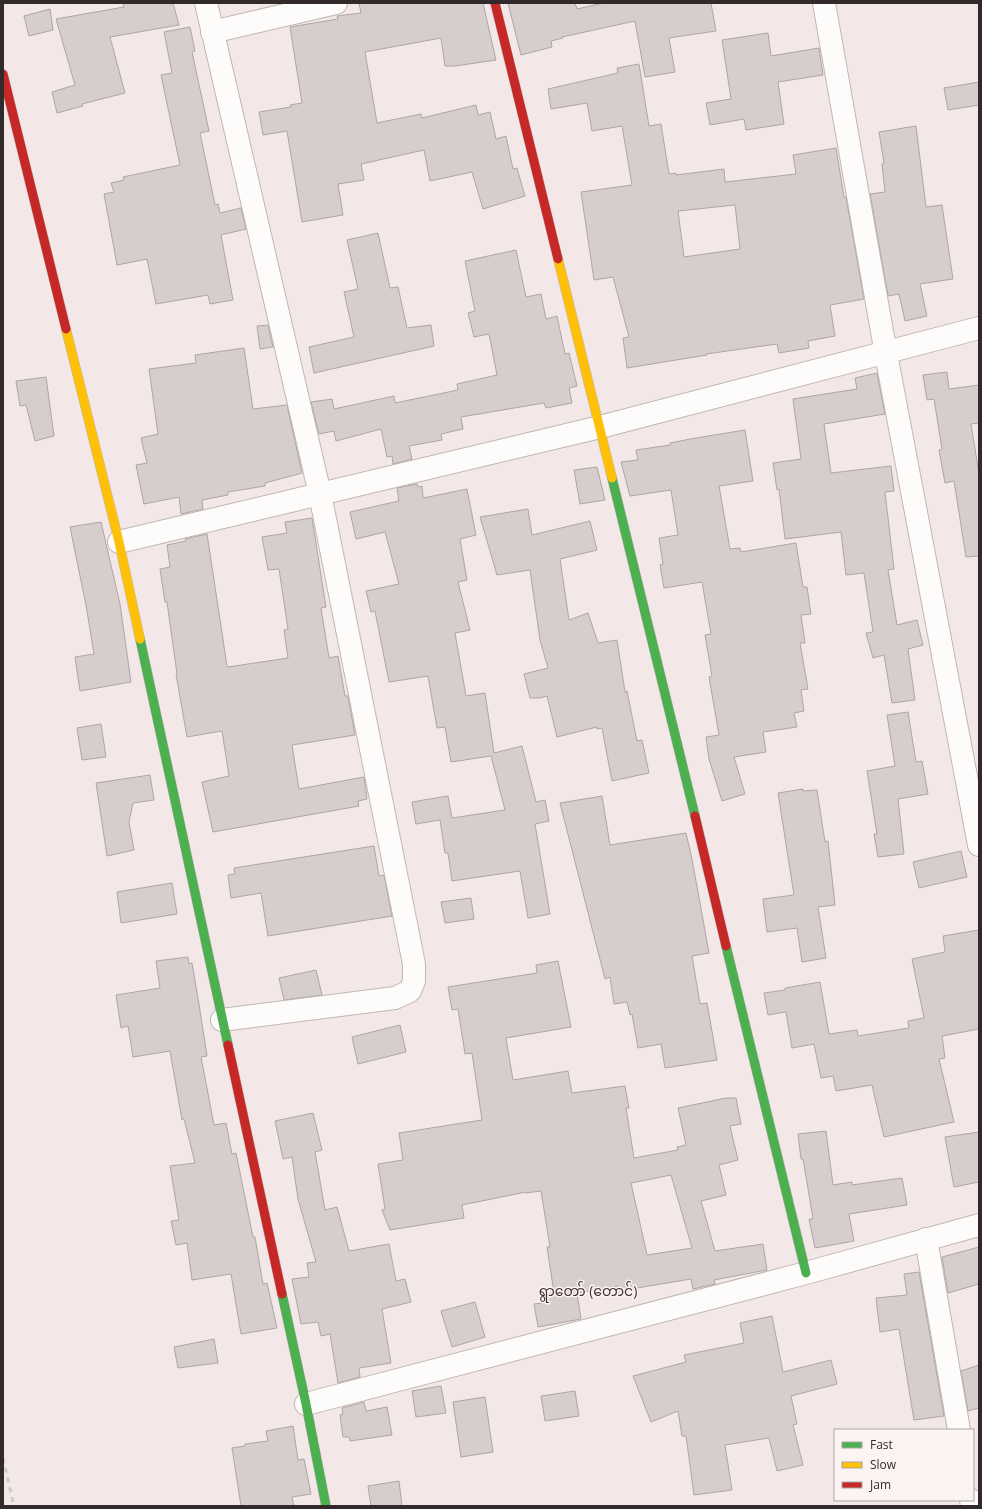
<svg xmlns="http://www.w3.org/2000/svg" width="982" height="1509" font-family="'Open Sans','Noto Sans Myanmar',sans-serif">
<style>
.building{fill:#d6cdcd;stroke:#aea5a4;fill-rule:evenodd}
.lines{fill:none;stroke-linecap:round;stroke-linejoin:round}
.street-casing{stroke:#bfb6b6;stroke-width:24}
.fast-casing{stroke:#bfb6b6;stroke-width:10}
.slow-casing{stroke:#bfb6b6;stroke-width:10}
.jam-casing{stroke:#bfb6b6;stroke-width:10}
.street{stroke:#fdfcfb;stroke-width:22}
.fast{stroke:#4caf50;stroke-width:9}
.slow{stroke:#ffc107;stroke-width:9}
.jam{stroke:#c62828;stroke-width:9}
.rail{stroke:#cecaca;stroke-width:3;stroke-dasharray:5 5;stroke-linecap:butt}
.labels{text-anchor:middle;stroke-width:3;stroke-linejoin:round;paint-order:stroke}
.quarter-label{font-size:14px;fill:#423232;stroke:#fcf3f3}
</style>
<rect width="100%" height="100%" fill="#f3e8e7"/>
<!-- building -->
<g class="building">
<polygon points="123,3 173,3 179,25 110,37 125,93 82,104 83,106 57,113 52,92 75,85 56,19 124,7"/>
<polygon points="359,3 483,3 496,60 455,66 445,66 441,38 365,52 377,123 421,114 422,118 476,105 478,115 490,112 496,139 506,136 513,169 517,168 525,196 483,209 472,172 430,181 424,150 361,164 364,180 338,184 343,215 302,222 287,131 263,135 259,112 291,107 290,105 302,103 290,27 338,19 337,16 361,13"/>
<polygon points="508,3 575,3 577,9 603,3 711,3 716,31 669,38 675,72 645,77 635,21 562,37 563,38 551,41 552,47 521,55"/>
<polygon points="50,9 53,30 29,36 24,16"/>
<polygon points="190,27 195,51 192,52 209,131 200,133 215,205 218,204 220,213 241,208 246,229 221,235 233,300 210,304 208,295 156,304 147,259 117,265 104,194 114,192 111,183 124,180 123,177 180,165 161,75 172,73 164,32"/>
<polygon points="768,33 771,56 819,48 823,75 778,82 784,124 746,130 744,119 710,125 706,103 731,99 722,40"/>
<path d="M639 64 649 126 661 124 669 174 676 173V175L724 169 725 182 796 174 793 155 836 148 844 197H846L864 299 830 305 835 336 808 341 809 348 779 353 777 344 706 354 707 355 627 368 623 338 629 337 613 277 594 280 581 192 632 185 622 126 592 131 587 103 551 109 548 89 618 73 617 68ZM735 205 740 249 684 257 678 211Z"/>
<polygon points="979,82 979,105 948,110 944,88"/>
<polygon points="916,126 926,207 942,205 953,279 920,284 927,316 905,321 899,294 888,296 870,194 885,192 882,164 884,163 879,132"/>
<polygon points="378,233 390,288 398,287 407,328 431,325 434,346 314,373 309,347 354,337 344,292 358,289 347,240"/>
<polygon points="516,250 526,297 541,294 546,319 557,316 565,354 569,353 577,386 569,388 572,403 546,408 544,403 461,417 463,429 441,434 442,440 409,446 412,459 393,464 392,456 387,457 381,429 336,441 334,431 319,434 311,402 332,399 334,409 394,396 395,403 458,390 457,384 497,375 489,334 474,337 468,313 475,311 465,261"/>
<polygon points="268,325 273,347 260,349 257,326"/>
<polygon points="244,348 253,409 287,405 302,473 265,483 265,486 228,492 228,495 202,500 203,509 181,514 179,497 144,504 136,465 147,463 141,438 158,434 149,369 196,363 195,355"/>
<polygon points="947,372 949,389 979,385 979,423 971,424 979,474 979,556 966,557 954,481 945,483 939,450 942,449 934,399 927,400 923,375"/>
<polygon points="877,373 885,414 824,424 831,473 891,466 894,491 885,492 894,569 888,570 897,625 917,620 923,645 908,649 915,700 892,703 884,655 873,658 866,633 873,632 864,573 846,575 841,532 785,539 779,489 777,490 773,463 801,459 793,399 857,389 855,378"/>
<polygon points="46,377 54,436 35,441 26,405 20,406 16,381"/>
<polygon points="745,430 753,481 719,486 730,549 740,548 741,552 796,543 803,587 807,587 811,614 801,615 805,643 800,643 808,689 801,690 804,711 794,713 797,727 763,732 766,752 734,757 745,794 722,801 709,759 706,737 719,735 709,677 712,676 705,635 711,634 702,582 664,588 660,565 663,564 659,538 678,535 671,490 630,496 621,462 638,460 636,450 670,445 670,443 690,439"/>
<polygon points="597,467 605,500 580,504 574,470"/>
<polygon points="417,484 418,487 422,486 423,498 467,489 476,535 460,539 467,580 458,582 470,630 455,633 466,696 485,693 494,753 522,746 536,802 545,800 549,821 535,824 550,914 528,918 520,871 452,881 448,853 445,853 440,820 416,824 412,802 448,796 452,818 505,810 491,756 451,762 445,727 437,728 428,676 389,682 375,611 371,612 366,591 399,584 385,532 356,539 350,512 399,501 397,488"/>
<polygon points="528,509 532,535 590,521 597,550 560,559 569,620 588,613 598,643 617,640 625,692 627,691 637,741 642,740 649,773 612,781 602,728 597,729 597,727 557,737 547,696 540,698 530,698 524,674 548,668 540,640 530,570 497,575 480,517"/>
<polygon points="312,518 326,607 321,608 329,658 338,656 345,696 348,696 355,735 292,745 299,789 364,777 367,799 358,801 359,806 213,832 202,782 229,776 222,731 187,737 176,674 177,674 167,602 165,602 160,569 170,567 167,545 186,541 185,539 207,534 227,666 228,667 288,658 284,630 288,629 279,569 268,570 262,537 287,533 285,522"/>
<polygon points="101,522 120,604 131,682 80,691 75,657 94,654 86,605 70,527"/>
<polygon points="908,712 916,762 922,761 928,794 898,799 904,854 878,857 874,834 877,834 867,771 895,766 887,715"/>
<polygon points="101,724 106,757 82,760 77,728"/>
<polygon points="150,775 154,800 133,803 129,822 134,850 107,856 96,783"/>
<polygon points="803,789 803,791 817,790 825,842 828,841 835,905 818,907 826,958 802,962 797,928 767,932 763,899 794,895 778,793"/>
<polygon points="602,796 610,845 686,833 692,859 709,953 692,956 700,1004 707,1003 717,1060 665,1068 661,1044 638,1048 632,1014 630,1015 627,1002 614,1004 610,977 605,979 560,803"/>
<polygon points="374,846 379,876 384,875 392,916 268,936 261,893 231,898 228,875 235,874 234,868"/>
<polygon points="961,851 967,877 919,888 913,862"/>
<polygon points="172,883 177,914 121,923 117,892"/>
<polygon points="471,898 474,919 445,923 441,902"/>
<polygon points="979,930 979,1029 942,1036 945,1058 939,1059 954,1122 884,1137 872,1085 836,1091 833,1076 821,1078 814,1044 792,1048 786,1012 768,1015 764,993 785,990 785,988 820,982 829,1034 857,1030 858,1036 909,1028 908,1021 924,1018 912,959 945,952 943,936"/>
<polygon points="188,957 189,964 192,963 199,1004 207,1056 201,1057 214,1125 226,1123 232,1154 236,1153 253,1237 255,1237 263,1284 267,1283 277,1328 241,1334 231,1274 192,1280 187,1243 176,1245 171,1221 179,1220 170,1166 195,1163 184,1119 182,1120 170,1051 133,1057 128,1026 121,1028 116,995 160,988 156,961"/>
<path d="M558 961 571 1027 506 1038 513 1080 568 1071 572 1093 625 1086 629 1108H626L634 1158 678 1150 677 1147 686 1145 678 1108 726 1098H736L741 1124 730 1126 738 1160 719 1165 726 1195 701 1201 715 1251 763 1244 767 1270 714 1280 715 1284 693 1289 691 1279 619 1291 618 1286 577 1293 581 1319 538 1327 534 1304 543 1303 542 1294 554 1293 547 1247H550L541 1191 526 1193V1192L462 1205 464 1218 390 1230 382 1210 385 1209 378 1164 403 1160 399 1133 482 1120 472 1053 465 1054 458 1009 452 1010 448 987 537 973 536 965ZM671 1175 692 1248 647 1255 631 1183Z"/>
<polygon points="316,970 322,995 284,1000 279,978"/>
<polygon points="400,1025 406,1052 358,1064 352,1037"/>
<polygon points="313,1113 322,1150 315,1152 325,1210 337,1207 349,1251 389,1244 396,1281 405,1279 411,1302 382,1309 391,1363 359,1368 360,1377 338,1383 330,1334 321,1336 318,1322 301,1324 292,1279 309,1277 307,1263 316,1262 298,1199 292,1157 283,1159 275,1121"/>
<polygon points="826,1131 833,1185 852,1182 852,1185 902,1178 907,1205 849,1214 854,1241 815,1248 809,1219 813,1219 803,1159 801,1159 798,1134"/>
<polygon points="979,1132 979,1182 954,1187 945,1137"/>
<polygon points="979,1247 979,1284 948,1293 942,1257"/>
<polygon points="919,1272 944,1416 914,1420 899,1329 880,1332 876,1298 907,1295 904,1274"/>
<polygon points="475,1302 485,1337 452,1347 441,1311"/>
<polygon points="772,1316 783,1372 831,1360 837,1384 791,1396 797,1424 793,1425 803,1465 777,1471 769,1438 725,1445 732,1490 694,1495 686,1436 682,1436 678,1411 651,1422 633,1376 686,1362 684,1355 744,1343 740,1323"/>
<polygon points="214,1339 218,1363 178,1368 174,1347"/>
<polygon points="979,1365 979,1408 968,1411 961,1371"/>
<polygon points="441,1386 446,1413 416,1417 412,1391"/>
<polygon points="575,1391 579,1416 545,1421 541,1396"/>
<polygon points="485,1397 493,1452 461,1457 453,1402"/>
<polygon points="364,1402 366,1411 387,1407 392,1435 350,1441 349,1437 343,1437 340,1415 343,1414 342,1408"/>
<polygon points="293,1426 298,1460 304,1459 311,1494 292,1497 294,1506 241,1506 232,1448 245,1446 245,1444 268,1441 266,1431"/>
<polygon points="399,1481 402,1506 371,1506 368,1486"/>
</g>
<g class="lines">
<defs>
<g id="street">
<polyline points="206,3 320,494 414,964 414,981 410,991 395,998 222,1020"/>
<polyline points="824,3 886,354 979,845"/>
<polyline points="212,32 336,3"/>
<polyline points="119,542 600,427 979,328"/>
<polyline points="926,1239 959,1430"/>
<polyline points="306,1404 806,1273 979,1225"/>
<polyline points="971,1500 972,1506"/>
</g>
<g id="fast">
<polyline points="612,478 695,816"/>
<polyline points="140,639 228,1045"/>
<polyline points="726,946 806,1273"/>
<polyline points="282,1294 306,1404 326,1506"/>
</g>
<g id="slow">
<polyline points="558,259 612,478"/>
<polyline points="66,329 119,542 140,639"/>
</g>
<g id="jam">
<polyline points="495,3 558,259"/>
<polyline points="3,74 66,329"/>
<polyline points="695,816 726,946"/>
<polyline points="228,1045 282,1294"/>
</g>
</defs>
<!-- street casing -->
<use href="#street" class="street-casing"/>
<!-- fast casing -->
<use href="#fast" class="fast-casing"/>
<!-- slow casing -->
<use href="#slow" class="slow-casing"/>
<!-- jam casing -->
<use href="#jam" class="jam-casing"/>
<!-- street -->
<use href="#street" class="street"/>
<!-- fast -->
<use href="#fast" class="fast"/>
<!-- slow -->
<use href="#slow" class="slow"/>
<!-- jam -->
<use href="#jam" class="jam"/>
<!-- rail -->
<polyline class="rail" points="3,1458 14,1506"/>
</g>
<g class="labels">
<!-- quarter labels -->
<g class="quarter-label">
<text x="588" y="1296">ရွာတော် (တောင်)</text>
</g>
</g>
<!-- border -->
<rect width="982" height="1509" fill="none" stroke="#322a2a" stroke-width="8"/>
<!-- legend -->
<rect x="834" y="1429" width="140" height="72" fill="#fcf3f3" stroke="#aba3a3"/>
<rect x="842" y="1442" width="20" height="6" fill="#4caf50" stroke="#aba3a3"/>
<text x="870" y="1449" font-size="12" fill="#322a2a">Fast</text>
<rect x="842" y="1462" width="20" height="6" fill="#ffc107" stroke="#aba3a3"/>
<text x="870" y="1469" font-size="12" fill="#322a2a">Slow</text>
<rect x="842" y="1482" width="20" height="6" fill="#c62828" stroke="#aba3a3"/>
<text x="870" y="1489" font-size="12" fill="#322a2a">Jam</text>
</svg>
